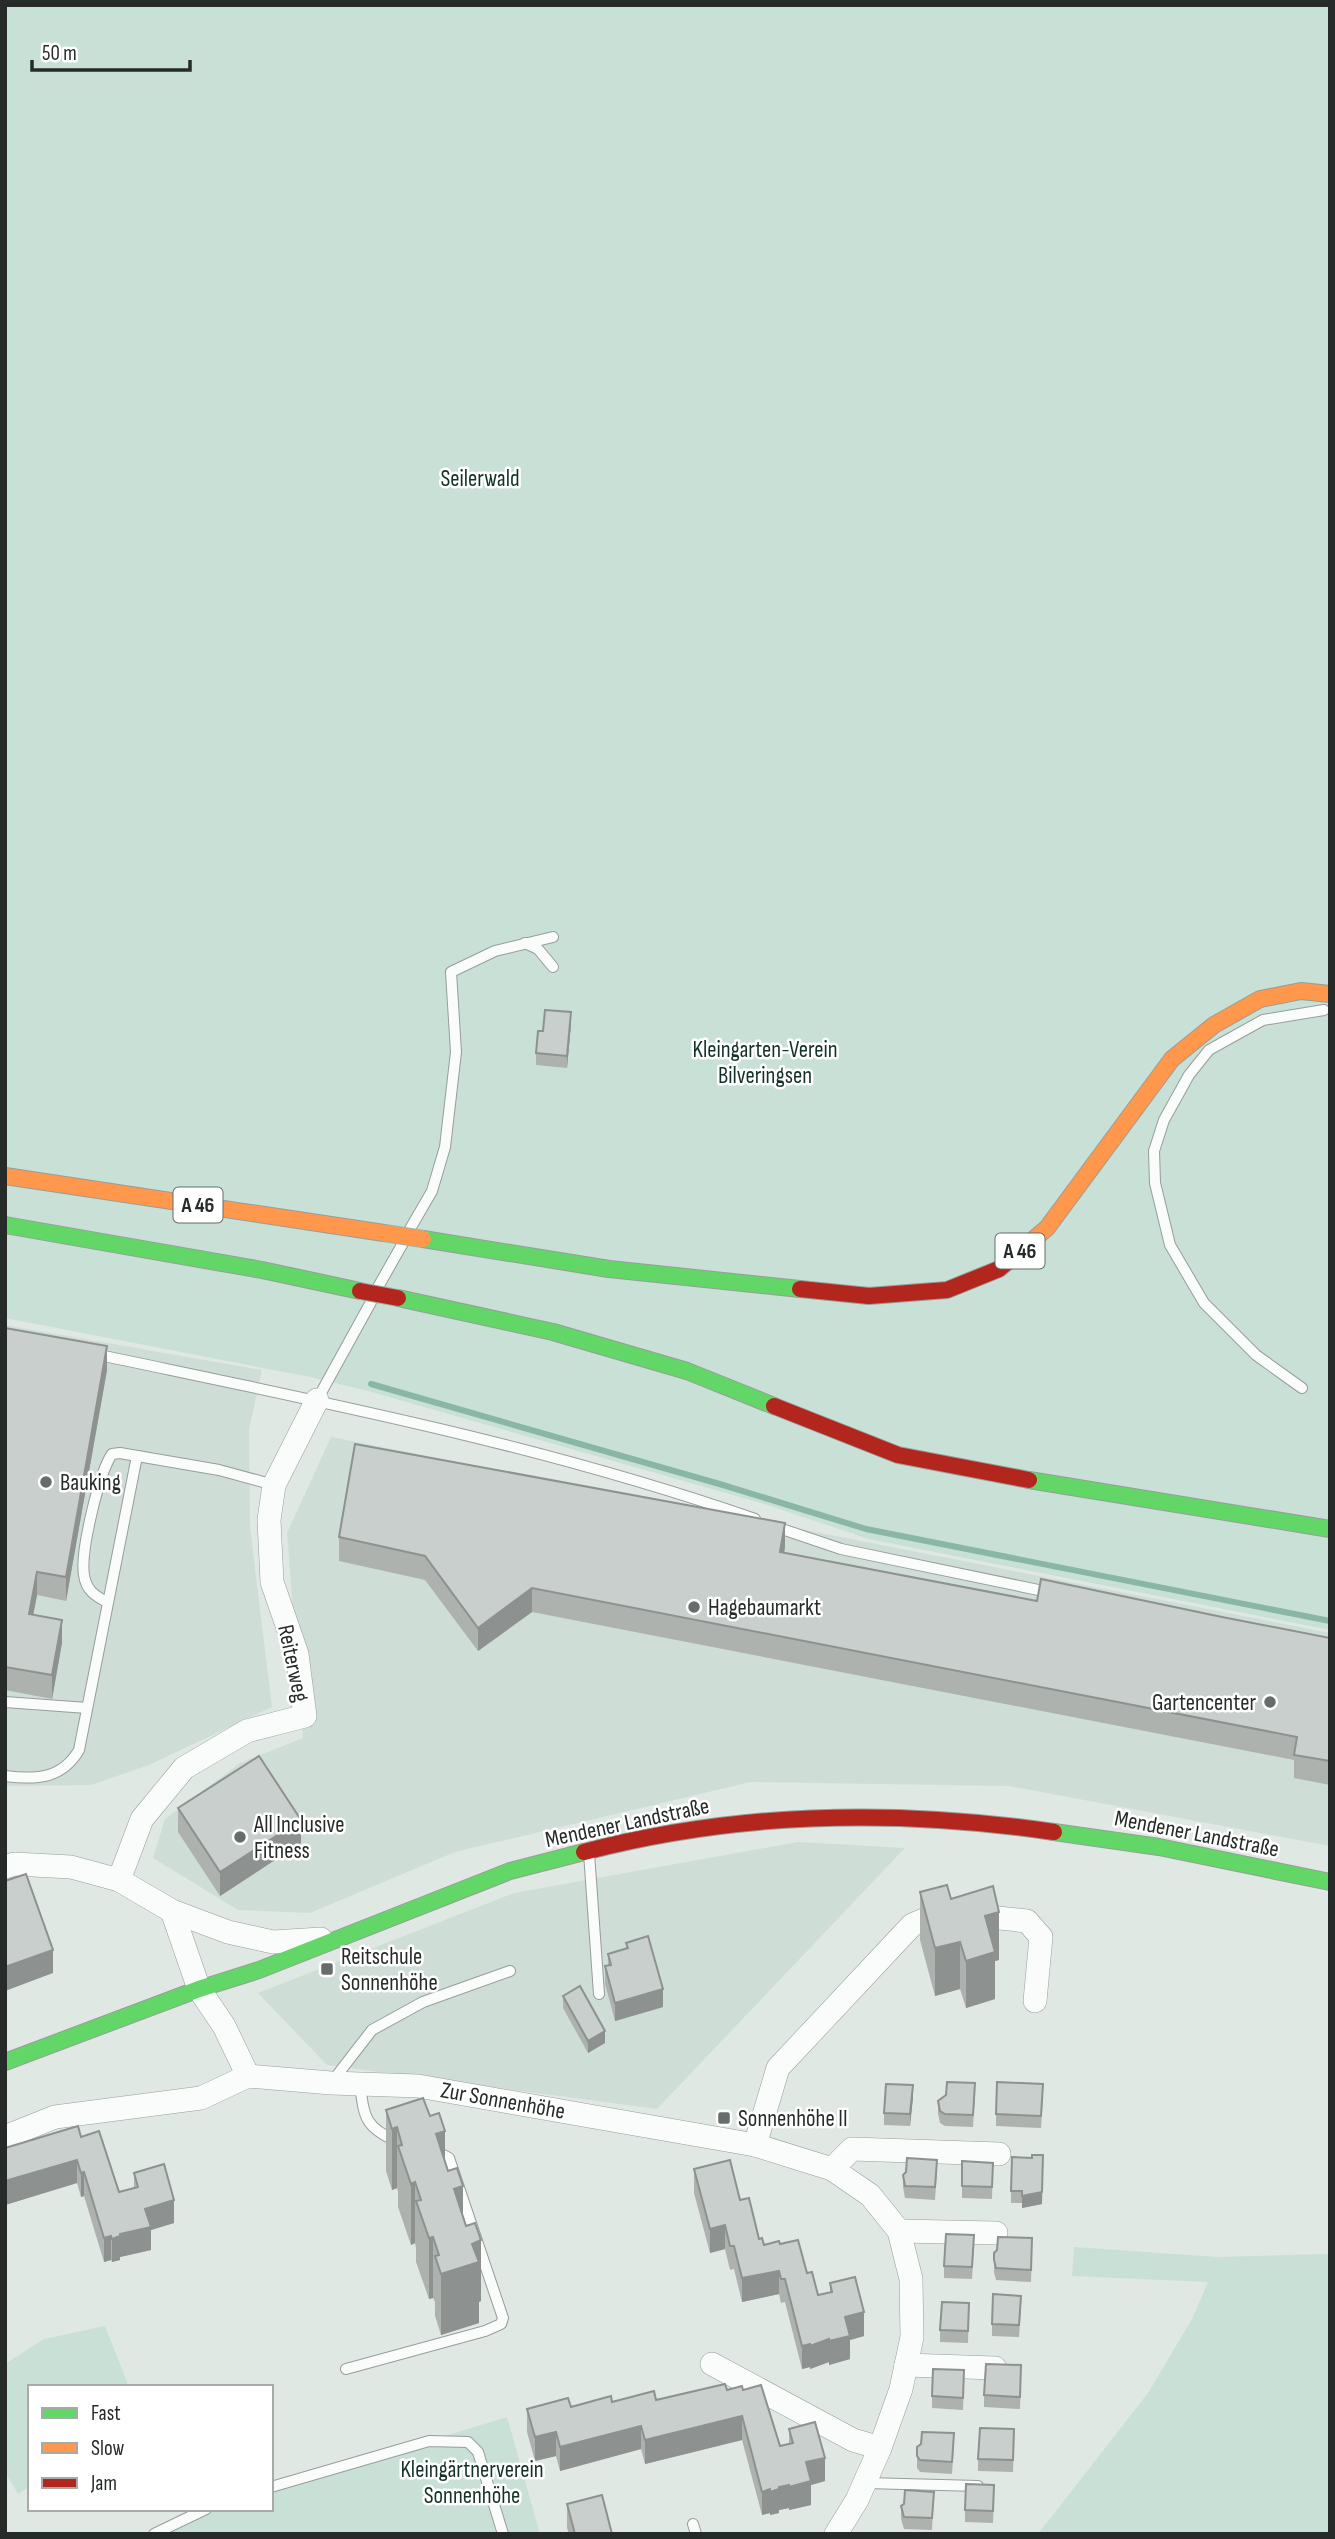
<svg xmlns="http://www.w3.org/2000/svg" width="1335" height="2539" font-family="'Sofia Sans Condensed',sans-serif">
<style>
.built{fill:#ceded7}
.green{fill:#c8e0d6}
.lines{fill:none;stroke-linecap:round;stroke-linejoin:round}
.stream{stroke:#89b6a5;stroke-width:6}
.lane-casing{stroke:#979d9a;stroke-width:12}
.street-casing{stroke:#979d9a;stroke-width:24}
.fast-casing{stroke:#979d9a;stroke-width:18}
.slow-casing{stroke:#979d9a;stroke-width:18}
.jam-casing{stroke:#979d9a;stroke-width:18}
.lane{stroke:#fafcfb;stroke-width:10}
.street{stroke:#fafcfb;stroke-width:23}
.fast{stroke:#63d668;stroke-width:16}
.slow{stroke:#ff974d;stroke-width:16}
.jam{stroke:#b3261e;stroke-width:16}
.slow-bridge-casing{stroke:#9cb2aa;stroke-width:18;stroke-linecap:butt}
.jam-bridge-casing{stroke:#9cb2aa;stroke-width:18;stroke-linecap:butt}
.slow-bridge{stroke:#ff974d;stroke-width:16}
.jam-bridge{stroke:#b3261e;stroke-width:16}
.wall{fill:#adb2af}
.shaded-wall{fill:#8d918f}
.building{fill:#c9cfcc;stroke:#8d918f;stroke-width:2}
.poi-dot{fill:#676d6a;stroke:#fff;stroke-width:2.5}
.labels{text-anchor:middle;stroke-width:5;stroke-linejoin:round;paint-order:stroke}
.shield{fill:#fff;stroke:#676b69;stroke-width:2}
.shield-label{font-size:21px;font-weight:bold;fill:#262b29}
.park-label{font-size:23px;fill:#133126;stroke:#fff}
.poi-label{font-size:23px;fill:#262b29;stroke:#fff;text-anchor:start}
.street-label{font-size:23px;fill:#262b29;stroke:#fff}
</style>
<rect width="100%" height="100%" fill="#e0e8e4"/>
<!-- built -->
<g class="built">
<polygon points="5,1325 262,1370 249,1430 250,1527 272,1707 149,1765 91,1785 5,1786"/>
<polygon points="331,1437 1330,1633 1330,1846 1009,1786 751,1782 455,1852 310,1913 238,1910 153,1858 165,1819 240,1763 303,1738 287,1533"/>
<polygon points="798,1842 905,1848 657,2109 327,2065 258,1993 514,1893"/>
</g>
<!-- green -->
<g class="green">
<polygon points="5,5 1330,5 1330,1630 869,1539 761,1503 368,1391 310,1377 5,1318"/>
<polygon points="1074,2247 1218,2257 1330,2254 1330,2534 1038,2534 1148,2393 1192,2319 1208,2282 1072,2276"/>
<polygon points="105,2326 129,2387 30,2387 30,2486 18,2494 5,2472 5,2364 44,2339"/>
<polygon points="507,2417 540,2534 162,2534 213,2509 271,2509 271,2489"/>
</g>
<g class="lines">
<!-- stream -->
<polyline class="stream" points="371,1384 723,1485 866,1529 1330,1621"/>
<defs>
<g id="lane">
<polyline points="525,943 538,949 553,967"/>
<polyline points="410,1229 432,1191 445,1147 456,1052 451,972 495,951 553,937"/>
<polyline points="378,1287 403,1243"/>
<path d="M95 1354C317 1401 540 1444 755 1519"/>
<polyline points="1302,1388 1256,1355 1204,1303 1170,1245 1155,1183 1154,1151 1164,1120 1189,1075 1209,1050 1263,1020 1324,1010"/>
<polyline points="317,1400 371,1302"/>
<polyline points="773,1526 841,1549 1053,1593"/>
<path d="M107 1602C95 1596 86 1590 84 1575 80 1552 99 1473 112 1454L120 1453 219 1470 274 1485"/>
<polyline points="5,1702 87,1708"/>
<path d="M5 1776C36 1780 62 1779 79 1750L137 1456"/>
<polyline points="589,1853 599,1994"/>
<polyline points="331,2083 372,2030 423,2002 510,1971"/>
<path d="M360 2084C364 2116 364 2127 396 2141"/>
<polyline points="346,2369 485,2331 501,2324 503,2318 449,2158 432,2149"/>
<polyline points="866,2483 978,2486"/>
<polyline points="271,2487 429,2441 468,2442 478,2452 503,2534"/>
<polyline points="693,2524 696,2534"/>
<polyline points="154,2534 206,2509"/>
</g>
<g id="street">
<polyline points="5,1867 14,1864 71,1867 119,1880 172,1911 228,1932 273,1942 321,1939"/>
<polyline points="119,1880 142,1819 184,1768 247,1731 305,1716 297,1654 272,1582 269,1520 274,1485 317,1400"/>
<polyline points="172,1911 199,1989 224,2026 248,2076"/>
<polyline points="5,2137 55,2117 201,2098 248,2076 331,2083 418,2086 755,2145 832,2169 870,2195 899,2231 911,2279 912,2337 901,2389 880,2448 857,2500 836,2534"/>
<polyline points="755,2145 778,2068 912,1925 942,1912 1027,1921 1041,1937 1035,2001"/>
<polyline points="832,2169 852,2149 999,2154"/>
<polyline points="899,2231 996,2233"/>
<polyline points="712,2364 853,2440 880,2448"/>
<polyline points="906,2365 995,2368"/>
</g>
<g id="fast">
<polyline points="5,1225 262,1270 360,1291"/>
<polyline points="423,1239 609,1269 800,1289"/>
<polyline points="398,1298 553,1332 687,1371 774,1406"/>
<polyline points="1029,1480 1330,1529"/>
<polyline points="1054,1832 1159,1847 1330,1882"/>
<polyline points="5,2062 199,1989 259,1970 510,1871 584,1852"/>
</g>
<g id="slow">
<polyline points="5,1176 384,1233"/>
<polyline points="1020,1251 1047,1228 1172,1059 1214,1025 1260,999 1301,991 1330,994"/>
</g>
<g id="jam">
<polyline points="800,1289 869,1296 947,1290 999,1269 1020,1251"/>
<polyline points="774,1406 898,1455 1029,1480"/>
<path d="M584 1852C737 1812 898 1809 1054 1832"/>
</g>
</defs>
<!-- lane casing -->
<use href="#lane" class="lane-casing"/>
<!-- street casing -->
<use href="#street" class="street-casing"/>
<!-- fast casing -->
<use href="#fast" class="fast-casing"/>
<!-- slow casing -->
<use href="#slow" class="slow-casing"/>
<!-- jam casing -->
<use href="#jam" class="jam-casing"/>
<!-- lane -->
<use href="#lane" class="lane"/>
<!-- street -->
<use href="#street" class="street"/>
<!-- fast -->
<use href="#fast" class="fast"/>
<!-- slow -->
<use href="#slow" class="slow"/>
<!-- jam -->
<use href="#jam" class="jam"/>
<defs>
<polyline id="slow-bridge" points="384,1233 423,1239"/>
<polyline id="jam-bridge" points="360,1291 398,1298"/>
</defs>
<!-- slow-bridge casing -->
<use href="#slow-bridge" class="slow-bridge-casing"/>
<!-- jam-bridge casing -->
<use href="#jam-bridge" class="jam-bridge-casing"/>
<!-- slow-bridge -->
<use href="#slow-bridge" class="slow-bridge"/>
<!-- jam-bridge -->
<use href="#jam-bridge" class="jam-bridge"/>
</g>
<!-- wall -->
<g class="wall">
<polygon points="571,1024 567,1068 536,1065 536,1053 543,1031"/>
<polygon points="5,1328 107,1370 66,1601 37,1595 33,1615 62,1643 52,1699 5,1690"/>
<polygon points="339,1537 785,1547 784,1553 1037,1601 1222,1617 1330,1638 1330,1785 1294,1778 1294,1760 532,1612 478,1651 425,1580 339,1561"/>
<polygon points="178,1808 301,1843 220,1896 178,1832"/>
<polygon points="920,1892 951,1899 999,1960 995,1961 995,1999 966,2008 960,1989 935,1996 920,1940"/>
<polygon points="626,1943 663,2007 615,2021 605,1984 605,1966 608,1965 608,1954 626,1949"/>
<polygon points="563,1996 605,2043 588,2053 563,2008"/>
<polygon points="975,2095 973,2127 945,2126 940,2123 938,2113 938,2101"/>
<polygon points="1043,2096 1041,2128 996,2126 996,2114"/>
<polygon points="913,2097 910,2126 884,2125 884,2113"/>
<polygon points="386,2110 445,2161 463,2215 481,2301 479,2302 479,2323 441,2335 435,2316 435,2302 433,2298 429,2299 416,2262 416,2248 415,2243 411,2245 398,2207 398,2192 397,2188 392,2190 386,2171"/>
<polygon points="81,2137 119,2192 134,2188 134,2173 174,2223 151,2230 151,2250 120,2257 120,2260 112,2262 111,2260 104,2262 84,2196 81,2197 77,2183 5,2205"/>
<polygon points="1032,2158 1042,2204 1022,2208 1022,2203 1011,2203 1011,2191"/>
<polygon points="962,2161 993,2163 992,2199 962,2198"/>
<polygon points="694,2169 740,2200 759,2239 764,2245 780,2244 807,2273 818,2295 830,2293 830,2283 864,2336 850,2340 850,2359 829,2365 829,2362 810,2369 810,2367 802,2369 785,2302 781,2303 779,2294 742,2302 734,2269 730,2270 725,2249 710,2253 694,2193"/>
<polygon points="937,2172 935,2200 905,2198 903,2187 903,2175"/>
<polygon points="974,2247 972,2279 944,2278 944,2266"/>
<polygon points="1032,2250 1031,2282 996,2280 994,2272 994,2260"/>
<polygon points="969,2303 968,2343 940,2342 940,2330"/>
<polygon points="1021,2308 1019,2337 992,2336 992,2324"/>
<polygon points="1021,2377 1020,2409 984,2407 984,2395"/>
<polygon points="964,2382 963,2410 932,2408 932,2396"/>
<polygon points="727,2390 743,2390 780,2446 789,2444 789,2429 825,2481 811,2485 811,2505 789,2510 789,2508 779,2510 779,2513 770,2515 770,2513 762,2515 742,2440 645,2464 641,2449 560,2471 556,2456 535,2461 527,2432 527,2409 571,2407 612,2402 656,2400"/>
<polygon points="1014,2441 1013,2472 978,2471 978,2459"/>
<polygon points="954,2445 952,2474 920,2472 917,2468 917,2447"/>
<polygon points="934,2492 932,2530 904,2529 901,2519 901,2506"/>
<polygon points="994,2497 993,2523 965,2522 965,2510"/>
<polygon points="567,2504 612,2534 569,2534 567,2528"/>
</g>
<!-- shaded-wall -->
<g class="shaded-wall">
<polygon points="571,1012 571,1024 567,1068 567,1056"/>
<polygon points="107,1346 107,1370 66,1601 66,1577"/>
<polygon points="785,1523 785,1547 780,1576 780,1552"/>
<polygon points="37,1572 37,1595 29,1637 29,1614"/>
<polygon points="532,1588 532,1612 478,1651 478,1628"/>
<polygon points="62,1620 62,1643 52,1699 52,1675"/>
<polygon points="301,1820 301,1843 220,1896 220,1872"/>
<polygon points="999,1912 999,1960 995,1961 995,1999 966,2008 966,1961 985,1916"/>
<polygon points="960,1942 960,1989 935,1996 935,1948"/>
<polygon points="53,1950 53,1973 5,1991 5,1967"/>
<polygon points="663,1989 663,2007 615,2021 615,2003"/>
<polygon points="605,2031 605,2043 588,2053 588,2041"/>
<polygon points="913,2085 913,2097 910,2126 910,2114"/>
<polygon points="397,2127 397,2188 392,2190 392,2129"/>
<polygon points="445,2131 445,2191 436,2134"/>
<polygon points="77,2160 77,2183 5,2205 5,2181"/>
<polygon points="1043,2167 1042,2204 1022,2208 1022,2196"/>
<polygon points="84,2172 84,2196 81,2197 81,2173"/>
<polygon points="415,2182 415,2243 411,2245 411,2184"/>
<polygon points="463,2186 463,2246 454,2189"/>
<polygon points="174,2200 174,2223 151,2230 151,2250 120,2257 120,2260 112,2262 112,2239 120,2234 145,2209"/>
<polygon points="725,2225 725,2249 710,2253 710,2229"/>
<polygon points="111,2236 111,2260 104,2262 104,2238"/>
<polygon points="433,2237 433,2298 429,2299 429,2238"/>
<polygon points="481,2240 481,2301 479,2302 479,2323 441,2335 441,2274 472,2244"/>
<polygon points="779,2271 779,2294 742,2302 742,2278"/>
<polygon points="864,2312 864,2336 850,2340 850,2359 829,2365 829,2341 845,2317"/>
<polygon points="829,2339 829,2362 810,2369 810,2346"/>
<polygon points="810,2344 810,2367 802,2369 802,2346"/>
<polygon points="742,2416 742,2440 645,2464 645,2440"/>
<polygon points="641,2426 641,2449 560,2471 560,2447"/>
<polygon points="556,2432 556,2456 535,2461 535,2437"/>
<polygon points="825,2458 825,2481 811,2485 811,2505 789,2510 789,2487 806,2462"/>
<polygon points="789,2485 789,2508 779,2510 779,2513 770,2515 770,2492 779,2487"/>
<polygon points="770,2489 770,2513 762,2515 762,2492"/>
</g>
<!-- building -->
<g class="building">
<polygon points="545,1010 571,1012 567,1056 536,1053 538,1031 543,1031"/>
<polygon points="5,1328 107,1346 66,1577 37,1572 29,1614 62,1620 52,1675 5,1667"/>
<polygon points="355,1444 785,1523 780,1552 1037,1601 1041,1579 1222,1617 1330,1638 1330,1761 1294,1755 1297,1737 532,1588 478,1628 425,1556 339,1537"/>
<polygon points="259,1756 301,1820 220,1872 178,1808"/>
<polygon points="26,1874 53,1950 5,1967 5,1881"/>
<polygon points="947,1885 951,1899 993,1886 999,1912 985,1916 995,1952 966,1961 960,1942 935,1948 920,1892"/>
<polygon points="648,1936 663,1989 615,2003 605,1966 611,1965 608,1954 628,1948 626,1943"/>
<polygon points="580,1986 605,2031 588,2041 563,1996"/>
<polygon points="947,2082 975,2083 973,2115 945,2114 940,2111 938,2101 946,2095"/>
<polygon points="997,2082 1043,2084 1041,2116 996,2114"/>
<polygon points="886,2084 913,2085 910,2114 884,2113"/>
<polygon points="423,2098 430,2116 439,2113 445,2131 436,2134 448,2171 457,2168 463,2186 454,2189 466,2226 475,2223 481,2240 472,2244 479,2262 441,2274 435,2256 439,2255 433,2237 429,2238 416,2201 421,2200 415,2182 411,2184 398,2146 402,2145 397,2127 392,2129 386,2110"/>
<polygon points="78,2126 81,2137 99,2131 119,2192 138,2187 134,2173 164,2164 174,2200 145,2209 151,2227 120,2234 120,2236 112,2239 111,2236 104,2238 84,2172 81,2173 77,2160 5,2181 5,2148"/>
<polygon points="1032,2155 1043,2155 1042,2192 1022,2196 1022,2191 1011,2191 1012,2157 1032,2158"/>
<polygon points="907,2158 937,2160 935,2187 905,2186 903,2175 906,2172"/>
<polygon points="730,2160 740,2200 749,2198 759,2239 762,2238 764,2245 779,2241 780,2244 798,2240 807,2273 812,2272 818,2295 832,2292 830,2283 855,2277 864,2312 845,2317 850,2336 829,2341 829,2339 810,2346 810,2344 802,2346 785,2279 781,2279 779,2271 742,2278 734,2246 730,2246 725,2225 710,2229 694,2169"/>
<polygon points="962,2161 993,2163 992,2187 962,2186"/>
<polygon points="946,2234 974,2235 972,2267 944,2266"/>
<polygon points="998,2237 1032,2238 1031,2270 996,2268 994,2260 994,2253 997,2250"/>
<polygon points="993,2294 1021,2296 1019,2325 992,2324"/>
<polygon points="942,2302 969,2303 968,2331 940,2330"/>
<polygon points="986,2364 1021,2365 1020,2397 984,2395"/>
<polygon points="933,2369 964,2370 963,2398 932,2396"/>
<polygon points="725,2384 727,2390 742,2386 743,2390 761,2385 780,2446 793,2443 789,2429 815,2422 825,2458 806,2462 811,2481 789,2487 789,2485 779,2487 779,2489 770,2492 770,2489 762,2492 742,2416 645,2440 641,2426 560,2447 556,2432 535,2437 527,2409 568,2398 571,2407 611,2396 612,2402 654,2391 656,2400"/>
<polygon points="980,2428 1014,2429 1013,2460 978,2459"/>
<polygon points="922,2432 954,2433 952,2462 920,2460 917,2456 917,2447 921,2444"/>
<polygon points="966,2484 994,2485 993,2511 965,2510"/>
<polygon points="905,2490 934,2492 932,2518 904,2517 901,2506 904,2504"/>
<polygon points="602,2495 612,2534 575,2534 567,2504"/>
</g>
<!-- markers -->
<g class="poi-dot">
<circle cx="46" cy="1482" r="7"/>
<circle cx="694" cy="1607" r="7"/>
<circle cx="1270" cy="1702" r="7"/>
<circle cx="240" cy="1837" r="7"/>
<rect x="320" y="1962" width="14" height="14" rx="3.5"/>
<rect x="717" y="2111" width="14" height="14" rx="3.5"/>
</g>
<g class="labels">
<!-- shield labels -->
<g class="shield">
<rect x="173.5" y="1187.5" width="49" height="35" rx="5"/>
<rect x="995.5" y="1233.5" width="49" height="35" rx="5"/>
</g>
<g class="shield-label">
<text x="198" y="1212">A 46</text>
<text x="1020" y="1258">A 46</text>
</g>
<!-- park labels -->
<g class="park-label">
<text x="480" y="486">Seilerwald</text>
<text x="765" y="1057">Kleingarten-Verein<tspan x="765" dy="26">Bilveringsen</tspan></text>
<text x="472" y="2477">Kleingärtnerverein<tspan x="472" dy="26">Sonnenhöhe</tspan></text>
</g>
<!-- poi labels -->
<g class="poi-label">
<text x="60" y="1490">Bauking</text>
<text x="708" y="1615">Hagebaumarkt</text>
<text x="1256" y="1710" text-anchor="end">Gartencenter</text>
<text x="254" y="1832">All Inclusive<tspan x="254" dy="26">Fitness</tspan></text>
<text x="341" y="1964">Reitschule<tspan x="341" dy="26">Sonnenhöhe</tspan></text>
<text x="738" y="2126">Sonnenhöhe II</text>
</g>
<!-- street labels -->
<g class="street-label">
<text transform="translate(294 1663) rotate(78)" y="8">Reiterweg</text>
<text transform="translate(627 1822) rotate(-12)" y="8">Mendener Landstraße</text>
<text transform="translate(1197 1833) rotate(11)" y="8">Mendener Landstraße</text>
<text transform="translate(503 2100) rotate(10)" y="8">Zur Sonnenhöhe</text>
</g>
</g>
<!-- border -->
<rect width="1335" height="2539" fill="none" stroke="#262b29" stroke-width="14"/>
<!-- legend -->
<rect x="28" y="2385" width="245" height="126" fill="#ffffff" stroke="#a8aaa9" stroke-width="2"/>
<rect x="42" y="2408" width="35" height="10" fill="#63d668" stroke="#a8aaa9" stroke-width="2"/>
<text x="91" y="2420" font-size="21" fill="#262b29">Fast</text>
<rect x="42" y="2443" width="35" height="10" fill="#ff974d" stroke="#a8aaa9" stroke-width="2"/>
<text x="91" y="2455" font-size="21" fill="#262b29">Slow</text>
<rect x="42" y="2478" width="35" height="10" fill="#b3261e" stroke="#a8aaa9" stroke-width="2"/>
<text x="91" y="2490" font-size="21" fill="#262b29">Jam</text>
<!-- scale -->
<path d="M32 60v10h158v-10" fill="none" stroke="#262b29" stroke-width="3.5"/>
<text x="42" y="60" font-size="21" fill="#262b29" stroke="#ffffff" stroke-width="5" paint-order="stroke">50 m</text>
</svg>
